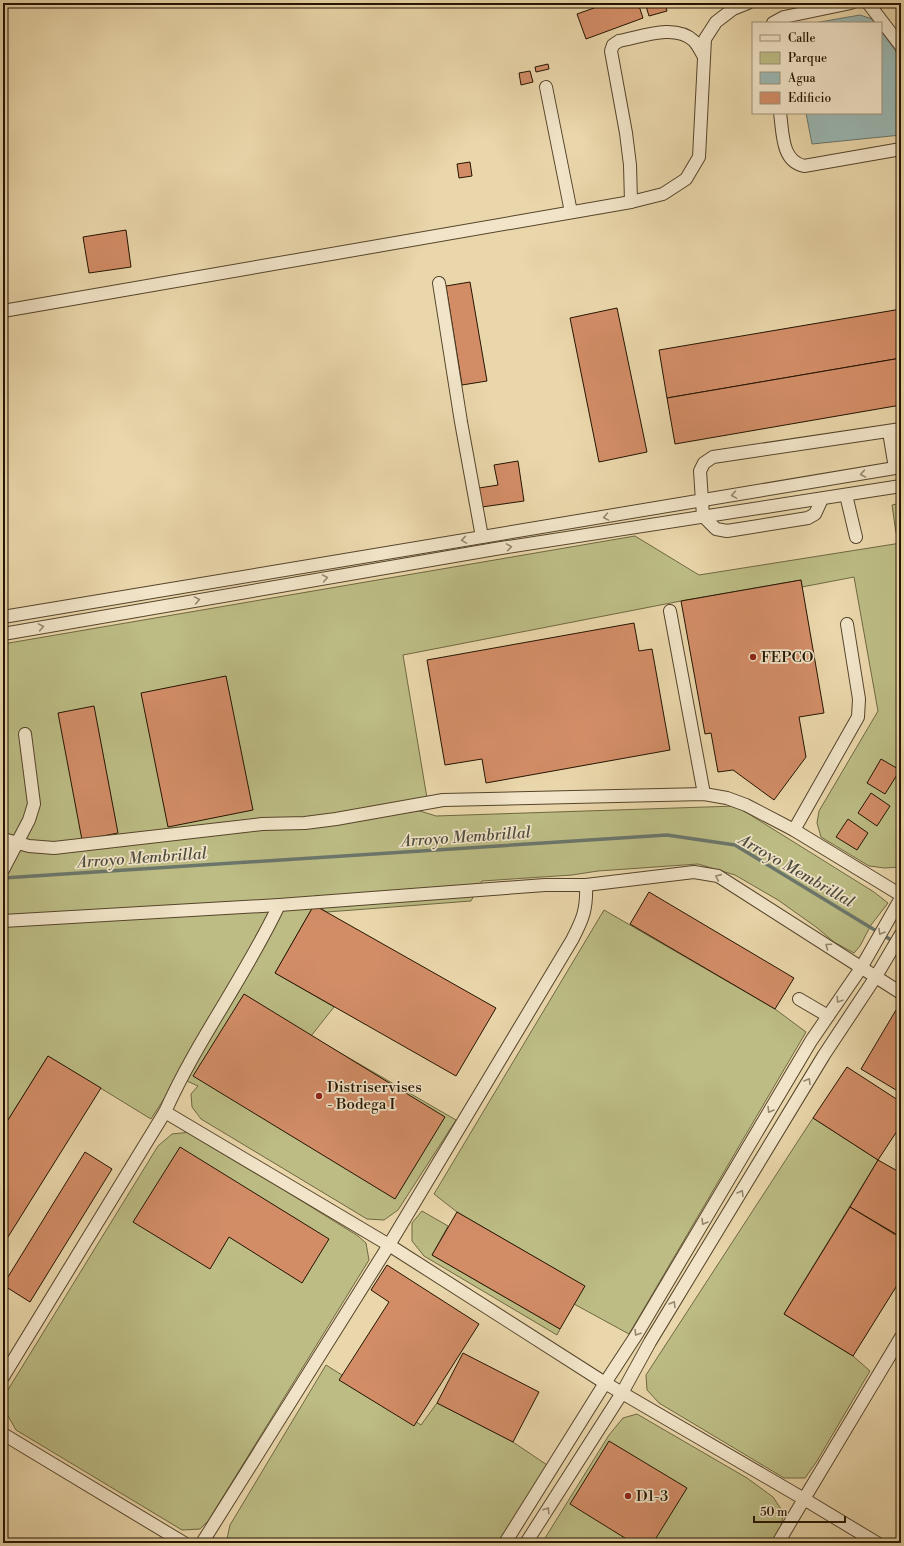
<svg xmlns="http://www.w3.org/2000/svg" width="904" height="1546" font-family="'Libre Bodoni',serif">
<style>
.green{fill:#bcbc84;stroke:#706842}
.water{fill:#9ab7b2;stroke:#6b766b}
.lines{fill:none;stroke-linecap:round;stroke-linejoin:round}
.stream{stroke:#6b766b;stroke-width:3.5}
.building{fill:#d28d67;stroke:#241400}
.minor-casing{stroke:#55442a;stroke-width:14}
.minor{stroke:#f1e4c8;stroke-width:12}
.oneway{stroke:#95866e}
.poi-dot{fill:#8f2418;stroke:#f1e4c8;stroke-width:1.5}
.labels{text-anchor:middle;stroke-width:3.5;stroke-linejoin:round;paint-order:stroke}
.poi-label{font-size:15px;fill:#241400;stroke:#f1e4c8;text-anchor:start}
.water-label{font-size:16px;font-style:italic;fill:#4d4d3e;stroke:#f1e4c8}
</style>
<rect width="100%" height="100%" fill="#e9d6aa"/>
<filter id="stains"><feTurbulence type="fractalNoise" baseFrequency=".005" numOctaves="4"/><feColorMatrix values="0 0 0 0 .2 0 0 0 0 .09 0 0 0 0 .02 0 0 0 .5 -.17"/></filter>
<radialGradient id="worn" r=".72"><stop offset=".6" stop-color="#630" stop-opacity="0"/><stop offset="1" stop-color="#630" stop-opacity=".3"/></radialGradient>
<!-- green -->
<g class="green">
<polygon points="901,503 901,532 896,533 892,505"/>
<polygon points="635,536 699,575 901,543 901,867 885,868 869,866 821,837 817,823 819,811 878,711 854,577 802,587 801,580 681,601 403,655 427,798 415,799 403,811 420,811 436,816 736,806 874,892 888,903 871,925 860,946 854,953 834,942 816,927 778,900 735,875 698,864 598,871 572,875 482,881 471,901 327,912 314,905 275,973 334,1007 311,1036 456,1120 398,1210 384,1220 367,1219 201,1119 192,1107 191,1094 198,1086 178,1077 151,1119 48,1056 3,1128 3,644"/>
<polygon points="604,910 775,1009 806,1032 629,1334 574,1304 584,1286 457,1212 434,1194"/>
<polygon points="813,1118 878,1160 784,1314 853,1356 870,1371 817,1461 805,1478 784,1478 659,1403 647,1390 646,1375"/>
<polygon points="191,1132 358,1236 366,1243 369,1260 208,1521 200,1529 182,1530 16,1430 3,1407 6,1393 158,1146 172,1134"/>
<polygon points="422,1211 448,1226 432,1255 560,1329 557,1335 424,1256 412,1241 412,1223"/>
<polygon points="326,1365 421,1425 437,1403 513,1442 550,1467 501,1543 226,1543 230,1525"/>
<polygon points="637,1414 747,1478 773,1497 781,1509 783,1517 778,1537 774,1543 542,1543 609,1435 623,1418"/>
</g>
<!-- water -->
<g class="water">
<polygon points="860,15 872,19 875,23 814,23"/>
<polygon points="881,31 901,58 901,135 812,144 806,113 881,113"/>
</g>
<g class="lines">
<!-- stream -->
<polyline class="stream" points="3,878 667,835 735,845 901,946"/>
</g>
<!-- building -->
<g class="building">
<polygon points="608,3 638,3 643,18 586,39 577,14"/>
<polygon points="645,3 665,3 667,11 649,16"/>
<polygon points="548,64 549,69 536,72 535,67"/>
<polygon points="530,71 533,82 521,85 519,73"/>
<polygon points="470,162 472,176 459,178 457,164"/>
<polygon points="126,230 131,267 89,273 83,237"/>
<polygon points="470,282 487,381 462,385 446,286"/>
<polygon points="617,308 647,452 599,462 570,318"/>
<polygon points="901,309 901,358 667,398 659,350"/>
<polygon points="901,358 901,405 675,444 667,398"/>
<polygon points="518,461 524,501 482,507 479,488 498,485 494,465"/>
<polygon points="801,580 824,713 799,717 806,757 774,800 733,770 718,772 711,733 705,734 681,601"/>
<polygon points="634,623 639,651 652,649 670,750 486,783 482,759 445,765 427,660"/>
<polygon points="226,676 253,810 168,827 141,693"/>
<polygon points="94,706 118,833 82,840 58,713"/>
<polygon points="881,759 900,770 885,794 867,783"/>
<polygon points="871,793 890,806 877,826 858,813"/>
<polygon points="848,819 868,833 857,850 836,837"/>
<polygon points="649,892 794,978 775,1009 630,924"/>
<polygon points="314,905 496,1008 456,1076 275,973"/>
<polygon points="244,994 445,1117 395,1199 193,1076"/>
<polygon points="896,1010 901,1014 901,1093 861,1069"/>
<polygon points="48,1056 101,1088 3,1245 3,1128"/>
<polygon points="847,1067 901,1102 901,1125 878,1160 813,1118"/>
<polygon points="180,1147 329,1239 302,1283 229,1237 210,1269 133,1222"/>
<polygon points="85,1152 112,1169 30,1302 3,1285"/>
<polygon points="878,1160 901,1173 901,1237 850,1207"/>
<polygon points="850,1207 901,1238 901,1279 853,1356 784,1314"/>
<polygon points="457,1212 585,1286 560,1329 432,1255"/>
<polygon points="387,1265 479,1324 414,1426 339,1380 389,1302 371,1290"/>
<polygon points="463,1353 539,1392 513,1442 437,1403"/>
<polygon points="609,1441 687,1488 653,1543 633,1543 570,1504"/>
</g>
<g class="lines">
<defs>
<g id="minor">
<polyline points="868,3 901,46"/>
<polyline points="773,23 784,17 851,3"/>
<polyline points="546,87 571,212"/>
<path d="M780 113C783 132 781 161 804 166L901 149"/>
<path d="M631 202 630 165 626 133 611 51 613 45 619 41C641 37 675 23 694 41 698 45 701 52 704 57"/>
<polyline points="439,283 461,422 482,537"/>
<polyline points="3,311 631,202 663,194 686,179 699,157 705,39 716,22 733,9 748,3"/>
<polyline points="889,432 895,468"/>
<polyline points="846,495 856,537"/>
<polyline points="822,499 815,514 808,518 727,531 716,529 703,516 700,471 704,463 713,457 901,429"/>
<polyline points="670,611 704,794"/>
<polyline points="3,617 901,467"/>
<polyline points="3,634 495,549 901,486"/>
<polyline points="794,830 858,717 859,699 847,624"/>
<polyline points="3,839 29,846 54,848 262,824 305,823 336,819 443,800 704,794 727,798 746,805 794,830 901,895"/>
<polyline points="3,870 29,820 34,804 25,734"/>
<polyline points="3,921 279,905 545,885 586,885 694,872 718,876 901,993"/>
<polyline points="799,999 828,1016"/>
<polyline points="165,1112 389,1245 605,1383 804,1499 901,1337"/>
<path d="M3 1377 165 1112C197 1040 245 977 279 905"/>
<polyline points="3,1434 184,1543"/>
<path d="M202 1543 389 1245 572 940C583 919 587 909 586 885"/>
<polyline points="505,1543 605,1383 637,1334 811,1041 861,968 901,898"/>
<polyline points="526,1543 622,1393 650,1342 824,1055 875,978 901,934"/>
<polyline points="778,1543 804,1499 877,1543"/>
</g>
</defs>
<!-- minor casing -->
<use href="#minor" class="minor-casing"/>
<!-- minor -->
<use href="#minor" class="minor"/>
</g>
<!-- one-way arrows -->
<defs><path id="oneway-chevron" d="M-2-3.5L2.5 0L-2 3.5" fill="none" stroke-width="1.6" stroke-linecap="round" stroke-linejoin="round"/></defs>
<g class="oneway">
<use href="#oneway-chevron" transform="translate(863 474) rotate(170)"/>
<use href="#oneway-chevron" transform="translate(734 495) rotate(170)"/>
<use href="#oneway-chevron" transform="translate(606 517) rotate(170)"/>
<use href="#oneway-chevron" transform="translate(464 540) rotate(171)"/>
<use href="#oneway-chevron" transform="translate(509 547) rotate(-9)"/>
<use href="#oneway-chevron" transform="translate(325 578) rotate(-10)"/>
<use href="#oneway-chevron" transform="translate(197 600) rotate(-10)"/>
<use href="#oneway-chevron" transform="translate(41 627) rotate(-10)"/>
<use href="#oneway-chevron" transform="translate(718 877) rotate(-156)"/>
<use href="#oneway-chevron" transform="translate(881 932) rotate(120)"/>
<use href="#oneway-chevron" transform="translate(828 946) rotate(-145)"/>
<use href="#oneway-chevron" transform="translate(839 1000) rotate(124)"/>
<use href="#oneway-chevron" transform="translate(808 1081) rotate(-59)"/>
<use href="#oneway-chevron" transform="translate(770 1110) rotate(121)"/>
<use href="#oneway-chevron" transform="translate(741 1193) rotate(-59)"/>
<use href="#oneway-chevron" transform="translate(704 1222) rotate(121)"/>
<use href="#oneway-chevron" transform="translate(673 1304) rotate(-59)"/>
<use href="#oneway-chevron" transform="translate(637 1333) rotate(122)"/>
<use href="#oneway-chevron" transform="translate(547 1510) rotate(-57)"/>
</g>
<!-- markers -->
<g class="poi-dot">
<circle cx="753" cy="657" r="4"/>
<circle cx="319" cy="1096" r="4"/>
<circle cx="628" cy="1496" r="4"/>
</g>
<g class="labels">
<!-- poi labels -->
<g class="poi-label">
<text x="761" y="662">FEPCO</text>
<text x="327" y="1092">Distriservises<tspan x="327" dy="17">- Bodega I</tspan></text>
<text x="636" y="1501">D1-3</text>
</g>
<!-- water labels -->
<g class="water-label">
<text transform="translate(466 836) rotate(-4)" y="6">Arroyo Membrillal</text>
<text transform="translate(142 857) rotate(-4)" y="6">Arroyo Membrillal</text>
<text transform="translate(797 870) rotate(30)" y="6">Arroyo Membrillal</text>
</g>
</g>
<!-- margin -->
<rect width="904" height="1546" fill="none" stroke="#e9d6aa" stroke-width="16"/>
<rect x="4" y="4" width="896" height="1538" fill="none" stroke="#241400" stroke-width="2"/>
<rect x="8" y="8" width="888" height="1530" fill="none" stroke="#241400"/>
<!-- legend -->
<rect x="752" y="22" width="130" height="92" fill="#f1e4c8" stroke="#9f9178"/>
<rect x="760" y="35" width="20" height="6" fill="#f1e4c8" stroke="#9f9178"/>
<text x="788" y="42" font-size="12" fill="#241400">Calle</text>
<rect x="760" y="52" width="20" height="12" fill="#bcbc84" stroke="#9f9178"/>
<text x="788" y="62" font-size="12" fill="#241400">Parque</text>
<rect x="760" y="72" width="20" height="12" fill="#9ab7b2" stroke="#9f9178"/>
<text x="788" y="82" font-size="12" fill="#241400">Agua</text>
<rect x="760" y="92" width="20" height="12" fill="#d28d67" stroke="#9f9178"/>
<text x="788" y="102" font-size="12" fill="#241400">Edificio</text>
<!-- scale -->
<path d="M754 1516v6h91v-6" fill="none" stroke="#241400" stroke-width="2"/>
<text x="760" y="1516" font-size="12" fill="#241400" stroke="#f1e4c8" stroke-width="3" paint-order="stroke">50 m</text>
<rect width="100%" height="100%" filter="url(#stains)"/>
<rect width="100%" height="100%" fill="url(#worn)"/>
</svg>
